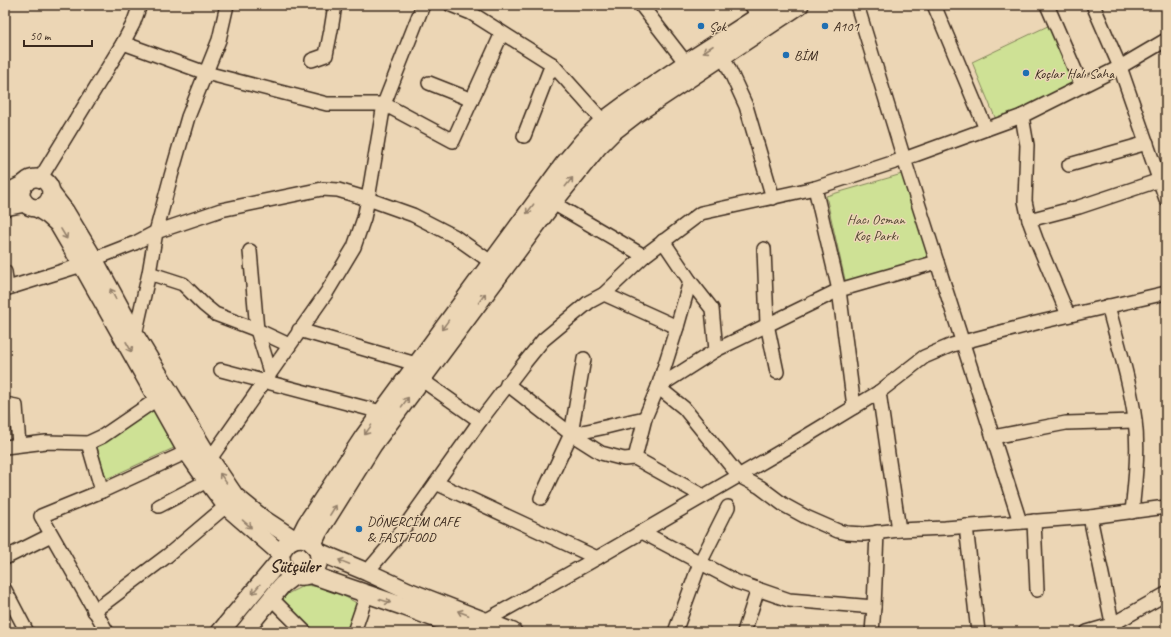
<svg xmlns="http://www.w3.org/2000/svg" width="1171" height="637" font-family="Caveat,sans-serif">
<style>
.green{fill:#cee195;stroke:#84865a}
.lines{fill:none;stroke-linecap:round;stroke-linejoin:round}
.minor-casing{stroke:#3b2a1e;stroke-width:16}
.major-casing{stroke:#3b2a1e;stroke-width:20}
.minor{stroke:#ecd6b5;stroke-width:13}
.major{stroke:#ecd6b5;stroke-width:17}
.oneway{stroke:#94806a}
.poi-dot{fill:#1f6fb2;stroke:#ecd6b5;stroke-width:1.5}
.labels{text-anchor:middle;stroke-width:3;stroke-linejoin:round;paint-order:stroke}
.poi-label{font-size:14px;fill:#3b2a1e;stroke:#ecd6b5;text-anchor:start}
.park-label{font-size:14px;fill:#514530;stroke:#ecd6b5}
.district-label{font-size:18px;font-weight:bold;fill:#3b2a1e;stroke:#ecd6b5}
</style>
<rect width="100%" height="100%" fill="#ecd6b5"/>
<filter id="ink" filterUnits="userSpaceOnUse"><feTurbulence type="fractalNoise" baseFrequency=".025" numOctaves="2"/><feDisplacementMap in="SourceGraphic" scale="8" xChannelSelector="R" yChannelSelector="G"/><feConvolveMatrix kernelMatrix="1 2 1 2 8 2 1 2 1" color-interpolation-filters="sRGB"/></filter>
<g filter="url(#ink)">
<!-- green -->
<g class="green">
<polygon points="1052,24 1081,85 997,122 972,62"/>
<polygon points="902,174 931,256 846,284 826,196"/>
<polygon points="154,409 176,447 106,479 96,443"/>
<path d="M305 585C327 587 341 594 360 605L352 632H309L280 602 289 593Z"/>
</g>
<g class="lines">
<defs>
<g id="minor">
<polyline points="451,5 471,13 552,64 603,121"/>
<polyline points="641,5 686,63"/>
<polyline points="751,5 759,16"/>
<polyline points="857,5 904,159 1020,522"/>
<polyline points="934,5 986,129"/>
<polyline points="1047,5 1082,86"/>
<polyline points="1093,5 1120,67 1166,199"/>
<polyline points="123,43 206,73 327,104 384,104 453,141 502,33"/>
<polyline points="723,56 746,106 773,198"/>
<polyline points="312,60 326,55 331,30 335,5"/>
<polyline points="429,83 472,100"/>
<polyline points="1022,116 1027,145 1025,201 1029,220 1036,239 1068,315"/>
<polyline points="524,136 552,64"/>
<polyline points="1069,165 1147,143"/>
<polyline points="40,179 123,43 133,24 140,5"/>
<polyline points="815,188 839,290 854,407"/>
<polyline points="553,203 644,256"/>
<polyline points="1029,220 1079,207 1160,180"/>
<polyline points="663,241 690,281 712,309 716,350"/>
<polyline points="764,249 767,324 777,372"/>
<polyline points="250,251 257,330 270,372"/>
<polyline points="94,259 135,243 156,232 221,210 322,189 338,190 368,199 413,215 454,236 491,262"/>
<polyline points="5,272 7,288"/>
<polyline points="149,273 183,284 204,305 215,314 257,330 289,345"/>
<polyline points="690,281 677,327 658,387 684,408 739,476 760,487 784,505 806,517 838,531 847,533 864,534 899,530 945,528 1090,517 1166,507"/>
<polyline points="5,289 82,265"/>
<polyline points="604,294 677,327"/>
<path d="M1108 306C1118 344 1130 381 1135 420 1139 450 1135 482 1132 512"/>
<polyline points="299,330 416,364"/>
<polyline points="135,335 149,273 156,232 171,176 188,117 219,40 227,5"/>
<polyline points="221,370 381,412"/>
<polyline points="422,380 480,421"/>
<polyline points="507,384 571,434 601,453 624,459 635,458"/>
<polyline points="879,392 899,530"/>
<polyline points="5,404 16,406 19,445"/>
<path d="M571 434C596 430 620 423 645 418"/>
<polyline points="993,437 1066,423 1135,421"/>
<polyline points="88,443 102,491"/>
<polyline points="5,447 46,442 88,443 103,436 157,399"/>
<polyline points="210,459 327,292 354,247 364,218 368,199 384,104 423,5"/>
<polyline points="436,483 597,558"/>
<polyline points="703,496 635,458 645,418 658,387 716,350 839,290 937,262"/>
<polyline points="541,498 571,434 584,359"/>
<polyline points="159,506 207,481"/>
<polyline points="1090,517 1114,632"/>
<polyline points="1034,521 1037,590"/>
<polyline points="966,526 978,632"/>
<polyline points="642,532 737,582 789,600 874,607"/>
<polyline points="5,558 51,535"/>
<polyline points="367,572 401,532 480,421 522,366 543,340 589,302 604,294 644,256 701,213 815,188 904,159 1022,116 1120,67 1166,40"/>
<polyline points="5,590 27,632"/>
<polyline points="271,598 305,632"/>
<polyline points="94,611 167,556 226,506"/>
<polyline points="485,621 590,562 790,446 879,392 924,357 952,345 963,342 1036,323 1166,293"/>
<polyline points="107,632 41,516 102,491 187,452"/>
<polyline points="354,632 367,594"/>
<polyline points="675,632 700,563 728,507"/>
<polyline points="744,632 758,589"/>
<polyline points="872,632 874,607 877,532"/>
<polyline points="1087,632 1111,625 1166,594"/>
</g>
<g id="major">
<circle cx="36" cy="193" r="15"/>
<polyline points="51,193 65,211 94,259 135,335 210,459 235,496 262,518 294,539"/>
<polyline points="5,194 26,183"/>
<polyline points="5,207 25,203"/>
<path d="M37 208 48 215 58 224 82 265 187 452 205 478 226 506 281 554C279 581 317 584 319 559 319 554 318 549 314 545 303 532 286 539 281 554"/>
<polyline points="299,538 306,524 364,436 563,165 583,141 603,121 626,104 686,63 776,5"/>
<polyline points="313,544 318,533 373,445 553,203 598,147 614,131 636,114 800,5"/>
<polyline points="319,552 367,572 408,591 513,632"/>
<polyline points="309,574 405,607 471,632"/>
<polyline points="220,632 281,559"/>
<polyline points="244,632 282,585 294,576"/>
</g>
</defs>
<!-- minor casing -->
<use href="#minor" class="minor-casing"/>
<!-- major casing -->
<use href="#major" class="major-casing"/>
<!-- minor -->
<use href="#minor" class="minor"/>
<!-- major -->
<use href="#major" class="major"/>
</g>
<!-- one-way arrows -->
<defs><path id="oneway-shaft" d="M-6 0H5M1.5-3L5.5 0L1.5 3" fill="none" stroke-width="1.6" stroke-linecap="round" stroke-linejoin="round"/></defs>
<g class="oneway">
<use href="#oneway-shaft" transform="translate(708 49) rotate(147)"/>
<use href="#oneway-shaft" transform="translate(569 182) rotate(-51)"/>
<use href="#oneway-shaft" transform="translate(530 209) rotate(127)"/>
<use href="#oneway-shaft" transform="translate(64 234) rotate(59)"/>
<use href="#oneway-shaft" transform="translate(113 294) rotate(-118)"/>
<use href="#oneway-shaft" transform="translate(482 298) rotate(-54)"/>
<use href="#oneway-shaft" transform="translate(445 325) rotate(126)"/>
<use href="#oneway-shaft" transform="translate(129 347) rotate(61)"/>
<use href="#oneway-shaft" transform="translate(405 402) rotate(-54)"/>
<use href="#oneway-shaft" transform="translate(368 430) rotate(126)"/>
<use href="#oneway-shaft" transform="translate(223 478) rotate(-125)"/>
<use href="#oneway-shaft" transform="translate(333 510) rotate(-58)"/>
<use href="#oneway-shaft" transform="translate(247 524) rotate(41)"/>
<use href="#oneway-shaft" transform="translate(344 562) rotate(-158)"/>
<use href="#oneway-shaft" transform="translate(256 589) rotate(130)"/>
<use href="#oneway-shaft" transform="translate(385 601) rotate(18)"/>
<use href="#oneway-shaft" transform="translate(463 613) rotate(-159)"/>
</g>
</g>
<!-- markers -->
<g class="poi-dot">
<circle cx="701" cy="26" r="4"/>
<circle cx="825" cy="26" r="4"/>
<circle cx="786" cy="55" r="4"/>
<circle cx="1026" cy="73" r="4"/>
<circle cx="359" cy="529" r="4"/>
</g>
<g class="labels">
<!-- poi labels -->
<g class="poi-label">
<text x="709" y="31">Şok</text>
<text x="833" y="31">A101</text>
<text x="794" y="60">BİM</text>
<text x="1034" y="78">Koçlar Halı Saha</text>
<text x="367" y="526">DÖNERCİ'M CAFE<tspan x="367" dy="16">&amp; FAST FOOD</tspan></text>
</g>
<!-- park labels -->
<g class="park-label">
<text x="876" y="224">Hacı Osman<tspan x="876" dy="16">Koç Parkı</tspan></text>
</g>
<!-- district labels -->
<g class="district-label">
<text x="295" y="572">Sütçüler</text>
</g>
</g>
<!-- margin -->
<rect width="1171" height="637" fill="none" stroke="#ecd6b5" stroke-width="20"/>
<rect x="10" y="10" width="1151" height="617" fill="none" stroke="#3b2a1e" stroke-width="1.5" filter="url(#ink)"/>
<!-- scale -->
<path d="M24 40v6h68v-6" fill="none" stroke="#3b2a1e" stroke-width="2"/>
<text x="30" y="40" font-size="12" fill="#3b2a1e" stroke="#ecd6b5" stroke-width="3" paint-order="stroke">50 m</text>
</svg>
